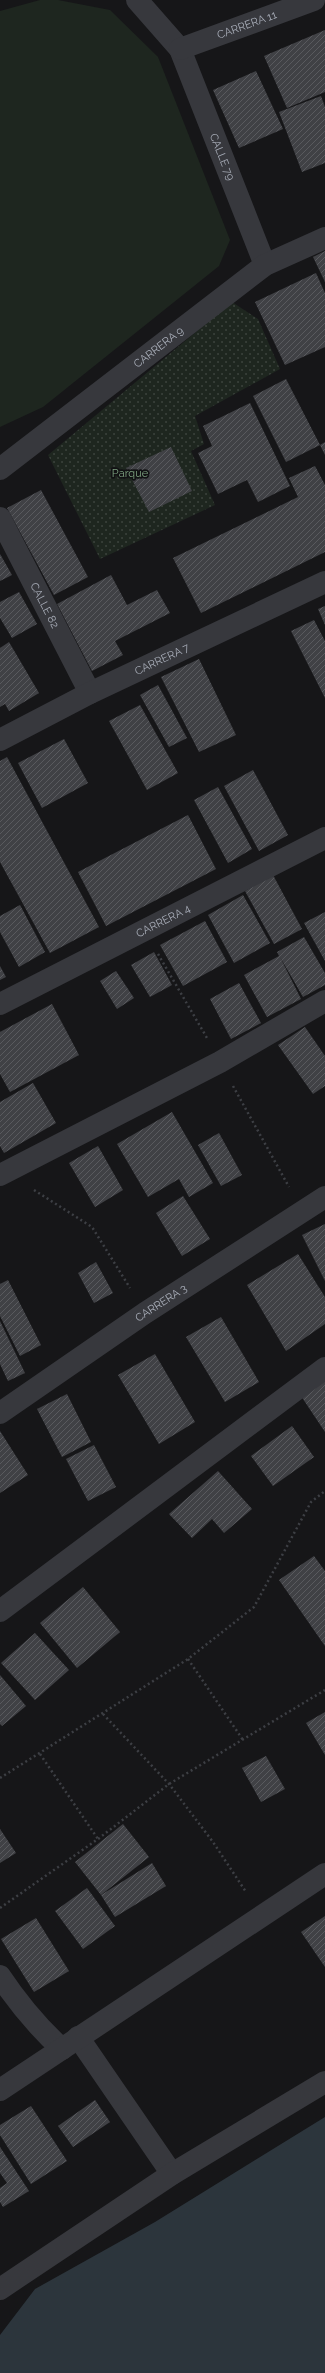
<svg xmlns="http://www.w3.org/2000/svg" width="325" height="2373" font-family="Raleway,sans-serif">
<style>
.park{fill:url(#park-dots)}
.pitch{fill:#1e261f}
.water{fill:#2c353c}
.building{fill:url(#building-hatch)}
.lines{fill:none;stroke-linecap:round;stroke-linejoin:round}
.path{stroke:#3d3f44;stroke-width:2.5;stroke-dasharray:2 3;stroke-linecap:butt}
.minor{stroke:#37383d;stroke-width:22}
.labels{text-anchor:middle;stroke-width:3.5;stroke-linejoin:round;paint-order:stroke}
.street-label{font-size:11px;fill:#a8adb8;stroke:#111113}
.park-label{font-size:11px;fill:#7fa381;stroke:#111113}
</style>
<defs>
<pattern id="park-dots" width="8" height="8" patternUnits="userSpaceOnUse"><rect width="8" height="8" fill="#1e261f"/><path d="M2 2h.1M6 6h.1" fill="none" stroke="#3c433d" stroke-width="1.8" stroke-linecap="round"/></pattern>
<pattern id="building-hatch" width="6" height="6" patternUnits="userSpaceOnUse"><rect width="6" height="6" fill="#404145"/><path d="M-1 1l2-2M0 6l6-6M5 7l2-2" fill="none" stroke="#595a5e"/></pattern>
</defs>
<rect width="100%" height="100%" fill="#161618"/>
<!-- park -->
<polygon class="park" points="232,302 258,319 280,369 195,416 204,444 191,451 215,505 100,559 48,455"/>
<!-- pitch -->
<polygon class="pitch" points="40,0 58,0 110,10 158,57 230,240 219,266 43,407 0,427 0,11"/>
<!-- water -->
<polygon class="water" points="325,2117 325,2373 0,2373 0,2335 35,2289 155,2222"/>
<!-- building -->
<g class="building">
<polygon points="325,30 325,92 287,108 264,56"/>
<polygon points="256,71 283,129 239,148 213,90"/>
<polygon points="321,96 325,107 325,163 302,172 279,112"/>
<polygon points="325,251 325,282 313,257"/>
<polygon points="316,273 325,293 325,347 285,365 255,302"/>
<polygon points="286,379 320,445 286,462 253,396"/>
<polygon points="250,403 290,486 258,502 247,480 218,494 198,453 212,446 203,426"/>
<polygon points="325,442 325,455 320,445"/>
<polygon points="171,447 192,491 149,512 126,468"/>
<polygon points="315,466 325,485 325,552 201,613 173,558 298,497 289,478"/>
<polygon points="41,490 88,577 54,595 7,508"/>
<polygon points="0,554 12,575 0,581"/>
<polygon points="111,575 127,605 157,590 170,613 115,641 123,655 92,671 57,604"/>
<polygon points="19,592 37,624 12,638 0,618 0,602"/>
<polygon points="325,606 325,625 318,609"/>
<polygon points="314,620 325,641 325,698 291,631"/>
<polygon points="9,642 39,693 9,711 5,704 0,707 0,648"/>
<polygon points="199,659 236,735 199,752 161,677"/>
<polygon points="158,685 187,738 169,747 140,695"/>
<polygon points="140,705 178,773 147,790 109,721"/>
<polygon points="64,739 88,783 42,808 18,763"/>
<polygon points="7,757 99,927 50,953 0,862 0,761"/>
<polygon points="253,770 288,835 259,851 224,786"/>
<polygon points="218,787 252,849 228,863 194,800"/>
<polygon points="188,815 216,869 106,926 78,872"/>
<polygon points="273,875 302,929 274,944 245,891"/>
<polygon points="243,895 270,943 234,963 208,915"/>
<polygon points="20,905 45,952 19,967 0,932 0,916"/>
<polygon points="325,912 325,961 304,923"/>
<polygon points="205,921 227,962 183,986 160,945"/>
<polygon points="304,937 325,973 325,985 303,997 280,957 301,999 267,1017 244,975 279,956 277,952"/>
<polygon points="154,952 172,985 150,997 131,965"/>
<polygon points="0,966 6,977 0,980"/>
<polygon points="116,971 134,998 117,1009 100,981"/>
<polygon points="239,983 261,1023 231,1039 210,999"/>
<polygon points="52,1004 79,1055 10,1092 0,1074 0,1032"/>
<polygon points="305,1027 325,1056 325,1086 313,1094 278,1045"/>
<polygon points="33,1083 56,1123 4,1153 0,1146 0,1102"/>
<polygon points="172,1112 213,1183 189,1197 179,1179 148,1197 117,1144"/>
<polygon points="219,1133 242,1175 221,1186 198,1145"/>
<polygon points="98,1146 123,1190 95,1207 69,1163"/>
<polygon points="183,1196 210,1239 182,1256 156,1213"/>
<polygon points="325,1224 325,1281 302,1235"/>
<polygon points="298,1254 325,1297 325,1324 286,1351 247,1285"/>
<polygon points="96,1262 113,1293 94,1303 78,1273"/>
<polygon points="8,1280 41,1345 20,1356 0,1316 0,1284"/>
<polygon points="221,1317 259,1382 225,1402 186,1337"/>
<polygon points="0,1321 25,1373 8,1381 0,1364"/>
<polygon points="155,1354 195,1422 159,1444 118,1375"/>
<polygon points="325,1375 325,1432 299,1393"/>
<polygon points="67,1394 91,1442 62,1457 37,1409"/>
<polygon points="292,1426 314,1457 273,1486 251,1456"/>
<polygon points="0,1431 28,1475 0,1493"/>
<polygon points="94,1445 116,1487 88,1501 66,1459"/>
<polygon points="218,1471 252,1509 224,1533 212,1519 192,1538 169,1514"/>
<polygon points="314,1556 325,1571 325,1646 279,1580"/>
<polygon points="83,1587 120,1632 77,1668 40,1623"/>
<polygon points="35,1633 69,1670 35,1700 1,1663"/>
<polygon points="0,1675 26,1706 2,1726 0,1724"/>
<polygon points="325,1712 325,1755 306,1723"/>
<polygon points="266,1756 285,1789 261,1802 242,1768"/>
<polygon points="123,1824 149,1857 101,1895 75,1862"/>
<polygon points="0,1829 16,1853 0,1863"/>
<polygon points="152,1863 166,1886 115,1917 101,1895"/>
<polygon points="87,1888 115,1926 83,1949 55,1911"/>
<polygon points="325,1916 325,1967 301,1932"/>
<polygon points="36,1918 69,1971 34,1992 1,1939"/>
<polygon points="95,2100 110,2122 73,2147 58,2126"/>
<polygon points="31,2106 67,2161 31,2184 0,2135 0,2125"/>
<polygon points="0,2147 29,2191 3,2207 0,2202 0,2188 7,2183 0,2173"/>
</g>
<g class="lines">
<!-- path -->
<g class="path">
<polyline points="158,954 207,1038"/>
<polyline points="233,1086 289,1187"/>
<polyline points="34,1190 92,1227 130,1288"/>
<polyline points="188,1659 243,1740"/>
<polyline points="103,1714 169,1784 213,1842 246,1892"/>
<polyline points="40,1754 98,1839"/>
<polyline points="0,1778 188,1659 254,1607 311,1502 325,1491"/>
<polyline points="0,1908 98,1839 169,1784 325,1690"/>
</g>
<!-- minor -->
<g class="minor">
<path id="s1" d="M137 0 180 49 265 265"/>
<path id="s2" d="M180 49 314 0"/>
<path id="s3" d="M0 469 265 265 325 238"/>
<path id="s4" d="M0 518 90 693"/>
<path id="s5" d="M0 740 90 693 325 582"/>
<path id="s6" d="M0 1004 325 838"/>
<polyline points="0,1175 220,1062 325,1001"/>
<path id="s7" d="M0 1413 145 1313 325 1197"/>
<polyline points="0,1611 325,1368"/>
<path d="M0 1976C18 2003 38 2027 62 2049"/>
<polyline points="78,2037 172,2174"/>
<polyline points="0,2090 325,1874"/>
<polyline points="0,2289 172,2174 325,2082"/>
</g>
</g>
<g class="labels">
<!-- street labels -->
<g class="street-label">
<text dy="4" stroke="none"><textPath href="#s2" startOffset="71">CARRERA 11</textPath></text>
<text dy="4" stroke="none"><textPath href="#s1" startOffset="181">CALLE 79</textPath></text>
<text dy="4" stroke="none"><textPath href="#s3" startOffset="200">CARRERA 9</textPath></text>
<text dy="4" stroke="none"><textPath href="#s4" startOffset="98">CALLE 82</textPath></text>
<text dy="4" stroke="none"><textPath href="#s5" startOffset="181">CARRERA 7</textPath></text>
<text dy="4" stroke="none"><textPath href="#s6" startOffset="183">CARRERA 4</textPath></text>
<text dy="4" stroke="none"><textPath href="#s7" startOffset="195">CARRERA 3</textPath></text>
</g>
<!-- park labels -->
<g class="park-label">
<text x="130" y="477">Parque</text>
</g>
</g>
</svg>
